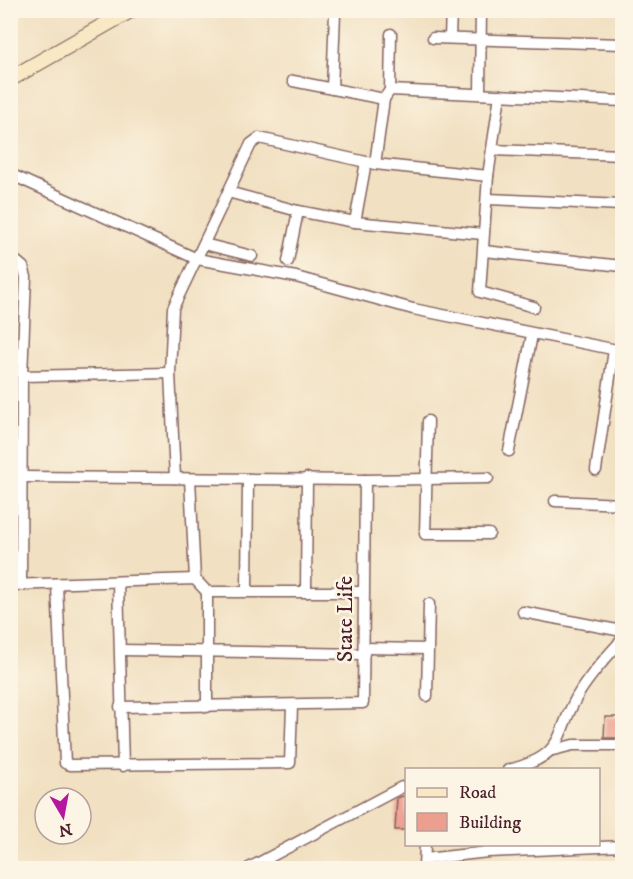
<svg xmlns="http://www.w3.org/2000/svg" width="633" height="879" font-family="'IM FELL DW Pica',serif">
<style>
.building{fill:#ed9f8f}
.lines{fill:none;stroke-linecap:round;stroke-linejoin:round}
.minor-casing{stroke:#846360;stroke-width:13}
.secondary-casing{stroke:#846360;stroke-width:17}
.minor{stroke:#fff;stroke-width:10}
.secondary{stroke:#f8e8c3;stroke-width:15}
.labels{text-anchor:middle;stroke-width:5;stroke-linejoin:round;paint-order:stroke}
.street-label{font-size:22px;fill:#4a1f2b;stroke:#fcf5e5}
</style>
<rect width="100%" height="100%" fill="#fcf5e5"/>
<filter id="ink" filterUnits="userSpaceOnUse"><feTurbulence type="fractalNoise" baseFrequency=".0167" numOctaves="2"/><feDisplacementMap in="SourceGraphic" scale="12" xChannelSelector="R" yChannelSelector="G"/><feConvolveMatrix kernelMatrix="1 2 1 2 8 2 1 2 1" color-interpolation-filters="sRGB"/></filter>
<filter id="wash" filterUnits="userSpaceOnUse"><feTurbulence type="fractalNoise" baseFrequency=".008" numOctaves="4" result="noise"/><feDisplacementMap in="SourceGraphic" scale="24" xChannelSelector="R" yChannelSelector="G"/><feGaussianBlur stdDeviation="1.35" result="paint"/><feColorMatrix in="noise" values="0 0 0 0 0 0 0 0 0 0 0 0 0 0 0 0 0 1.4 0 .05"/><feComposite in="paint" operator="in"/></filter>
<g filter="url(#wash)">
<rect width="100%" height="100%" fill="#f1e0c1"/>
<g id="blocks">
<!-- building -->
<g class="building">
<polygon points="605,717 621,717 621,738 604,738"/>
<polygon points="406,795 406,830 395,830 397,798"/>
</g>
</g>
</g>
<g filter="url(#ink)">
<use href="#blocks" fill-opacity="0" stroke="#846360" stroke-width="1.5"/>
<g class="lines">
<defs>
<g id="minor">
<polyline points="433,38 622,44"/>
<polyline points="450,38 451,10"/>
<polyline points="293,81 384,99 390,90 622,101"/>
<polyline points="332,89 335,13"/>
<polyline points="390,90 391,34"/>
<polyline points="480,94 481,10"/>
<polyline points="500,95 488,176 480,292 534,307"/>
<polyline points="493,150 622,155"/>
<polyline points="375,164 384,99"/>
<polyline points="10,174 197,259 296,277 413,309 622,351"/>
<polyline points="228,192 298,211 355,222 483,234"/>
<polyline points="488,199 622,205"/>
<polyline points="355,222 366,162"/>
<polyline points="204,244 252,256"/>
<polyline points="484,251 622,266 622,251"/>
<polyline points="10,256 23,267 26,277 22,376 21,585"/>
<polyline points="288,261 298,211"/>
<polyline points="22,376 170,373"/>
<polyline points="428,421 425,534 489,534"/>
<polyline points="509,451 532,335"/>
<polyline points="596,470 614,350"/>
<polyline points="22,477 365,480 488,478"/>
<polyline points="175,478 170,373 173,308 251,144 259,138 375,164 488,176"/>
<polyline points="190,479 195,579"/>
<polyline points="555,501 622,504"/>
<polyline points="118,582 123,766"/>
<polyline points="10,585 195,579 207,592 207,707"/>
<polyline points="57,585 65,763 70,765 290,763 292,706"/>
<polyline points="247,591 248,479"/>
<polyline points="207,592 363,592"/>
<polyline points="306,592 307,478"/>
<polyline points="523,612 622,631"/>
<polyline points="364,648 427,649"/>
<polyline points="121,650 364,654"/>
<polyline points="427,696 429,604"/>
<polyline points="120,707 363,703 365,480"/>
<polyline points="553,750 573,745 622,745"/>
<path d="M508 770C570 755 553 733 581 690 592 673 608 655 622 640"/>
<polyline points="425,859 488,852 622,846"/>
<polyline points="249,868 402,787 406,787"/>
<polyline points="424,868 425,844"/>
</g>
<polyline id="secondary" points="10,79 131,10"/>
</defs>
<!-- minor casing -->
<use href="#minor" class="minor-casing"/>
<!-- secondary casing -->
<use href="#secondary" class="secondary-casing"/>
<!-- minor -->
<use href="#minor" class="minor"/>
<!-- secondary -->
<use href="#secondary" class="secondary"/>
</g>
</g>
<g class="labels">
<!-- street labels -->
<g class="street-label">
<text transform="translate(344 619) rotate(-90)" y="8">State Life</text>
</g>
</g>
<!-- margin -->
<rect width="633" height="879" fill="none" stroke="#fcf5e5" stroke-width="36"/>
<!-- legend -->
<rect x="405" y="768" width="195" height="78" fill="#fcf5e5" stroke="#b59f9b" stroke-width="1.5"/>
<rect x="417" y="788" width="30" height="9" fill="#f8e8c3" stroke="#b59f9b" stroke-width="1.5"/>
<text x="459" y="798" font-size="18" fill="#4a1f2b">Road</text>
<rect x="417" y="813" width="30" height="18" fill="#ed9f8f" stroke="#b59f9b" stroke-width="1.5"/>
<text x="459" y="828" font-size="18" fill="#4a1f2b">Building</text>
<!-- north arrow -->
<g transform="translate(63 816) rotate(170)"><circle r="28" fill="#fcf5e5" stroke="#b59f9b" stroke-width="1.5"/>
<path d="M0-4.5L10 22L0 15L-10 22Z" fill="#b5179e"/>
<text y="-9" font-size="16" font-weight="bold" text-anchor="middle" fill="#4a1f2b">N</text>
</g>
</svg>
